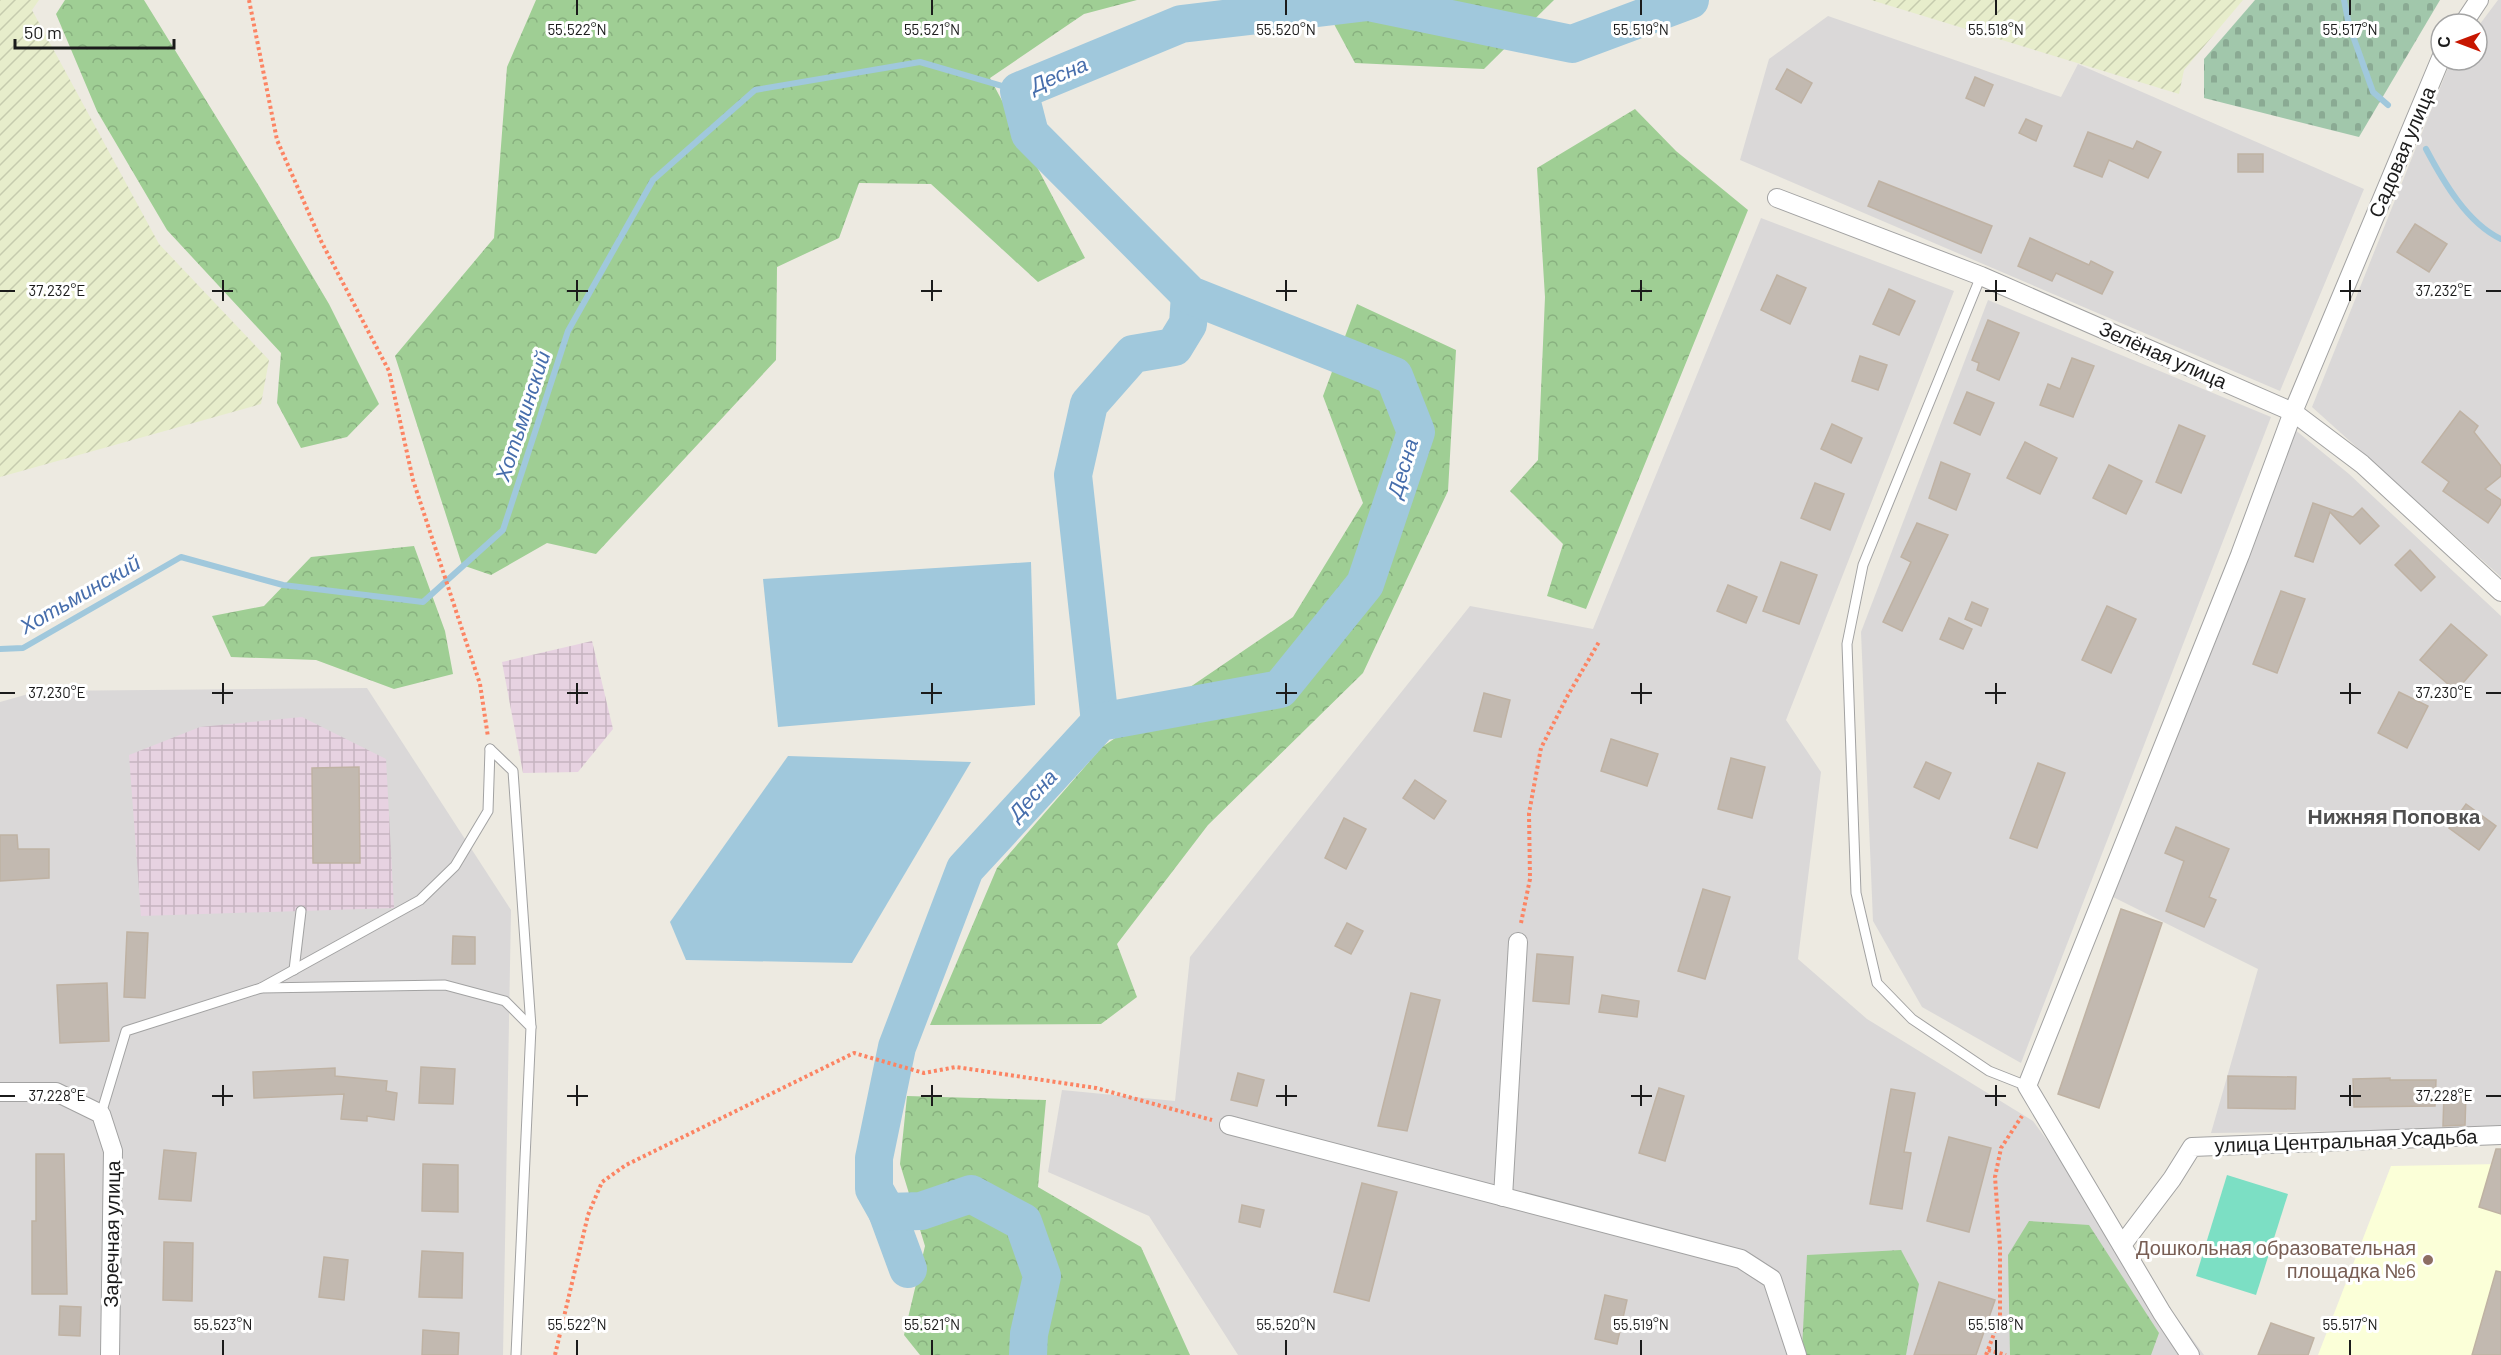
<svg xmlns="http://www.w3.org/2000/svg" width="2501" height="1355" font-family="Barlow,sans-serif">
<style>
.residential{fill:#dad8d8}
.industrial{fill:url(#industrial-grid)}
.education{fill:#fbffd8}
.farmland{fill:url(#farmland-furrows)}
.forest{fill:url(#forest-crowns)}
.cemetery{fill:url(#cemetery-stones)}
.pitch{fill:#7cdfc4}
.water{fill:#a0c8dc}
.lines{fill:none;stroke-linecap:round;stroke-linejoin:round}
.stream{stroke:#a0c8dc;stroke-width:6}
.river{stroke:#a0c8dc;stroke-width:38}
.building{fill:#c2b9b0;stroke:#bfb2a3;stroke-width:1.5}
.lane-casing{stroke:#a2a2a2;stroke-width:11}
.street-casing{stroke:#a2a2a2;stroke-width:20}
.path{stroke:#fc8463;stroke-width:4;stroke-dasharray:3 3;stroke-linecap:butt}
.lane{stroke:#fff;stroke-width:9}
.street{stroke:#fff;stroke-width:18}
.ticks{fill:none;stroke:#1b1b1b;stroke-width:2}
.education-dot{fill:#8d6e63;stroke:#fff;stroke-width:2}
.labels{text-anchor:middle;stroke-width:6;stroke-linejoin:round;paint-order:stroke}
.street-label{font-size:20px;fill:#1b1b1b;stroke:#fff}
.education-label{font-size:20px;fill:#785e54;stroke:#fff;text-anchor:end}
.water-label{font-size:21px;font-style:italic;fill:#476eac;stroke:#fff}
.neighbourhood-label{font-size:21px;font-weight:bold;fill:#4e4e4e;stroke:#fff}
.ticks-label{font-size:15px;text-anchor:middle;fill:#1b1b1b;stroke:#fff;stroke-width:6;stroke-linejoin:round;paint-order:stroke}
</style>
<defs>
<pattern id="industrial-grid" width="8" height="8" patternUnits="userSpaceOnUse" patternTransform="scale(1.5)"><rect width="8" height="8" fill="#e7d2e1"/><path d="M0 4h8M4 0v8" fill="none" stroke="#c6b4c0"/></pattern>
<pattern id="farmland-furrows" width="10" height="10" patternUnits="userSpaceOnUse" patternTransform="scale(1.5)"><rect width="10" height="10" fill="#e7edcb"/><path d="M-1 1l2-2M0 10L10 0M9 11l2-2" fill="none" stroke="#c6cbae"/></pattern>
<pattern id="forest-crowns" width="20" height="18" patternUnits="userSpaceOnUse" patternTransform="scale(1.5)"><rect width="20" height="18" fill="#9fce94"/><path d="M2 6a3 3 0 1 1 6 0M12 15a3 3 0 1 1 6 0" fill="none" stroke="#88b07f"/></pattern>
<pattern id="cemetery-stones" width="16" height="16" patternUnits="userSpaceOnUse" patternTransform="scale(1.5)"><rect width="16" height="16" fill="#a1c7ab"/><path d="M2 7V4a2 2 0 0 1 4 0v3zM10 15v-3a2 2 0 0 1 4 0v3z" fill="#8aaa93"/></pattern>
</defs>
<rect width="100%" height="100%" fill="#edeae1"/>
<!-- residential -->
<g class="residential">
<polygon points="2498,0 2501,0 2501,577 2312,407 2450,63 2452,60 2477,60 2477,28"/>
<polygon points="1828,16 2061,97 2078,64 2364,189 2280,391 1740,160 1769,59"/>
<polygon points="1761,218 1954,291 1786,720 1821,772 1798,959 1867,1019 2033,1121 2204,1355 1238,1355 1149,1216 1048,1172 1062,1090 1175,1101 1190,957 1470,606 1593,629"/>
<polygon points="1988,300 2271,417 2021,1063 1922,1007 1873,921 1861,632"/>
<polygon points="2294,429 2349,474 2501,616 2501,1129 2211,1133 2258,969 2109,895"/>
<polygon points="367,688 511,910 503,1355 0,1355 0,702 39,691"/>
</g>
<!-- industrial -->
<g class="industrial">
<polygon points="592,641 613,729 578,772 523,773 502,662"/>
<polygon points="302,717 386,759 394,908 141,916 129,755 200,727"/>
</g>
<!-- education -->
<polygon class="education" points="2501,1164 2501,1355 2318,1355 2391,1166"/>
<!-- farmland -->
<g class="farmland">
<polygon points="0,0 39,0 32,10 159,244 269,360 261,404 0,477"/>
<polygon points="1871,0 2243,0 2184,70 2179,94"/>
</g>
<!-- forest -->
<g class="forest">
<polygon points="65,0 144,0 259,186 329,304 379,404 347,437 301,448 277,403 281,353 167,230 97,111 56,14"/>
<polygon points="536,0 1137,0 1084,14 990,78 1085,258 1038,282 931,184 859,183 839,238 777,267 776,360 596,554 547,543 491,575 462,565 395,356 494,238 507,67"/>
<polygon points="1321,0 1554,0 1484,69 1355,63"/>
<polygon points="1635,109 1676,151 1748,210 1586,609 1547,596 1563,544 1510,491 1538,460 1545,297 1537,168"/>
<polygon points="1357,304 1456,350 1448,491 1363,673 1208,825 1117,944 1137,997 1101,1024 930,1025 997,868 1102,747 1293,617 1363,503 1323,396"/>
<polygon points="414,546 445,631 453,674 394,689 316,660 231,657 212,616 264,606 311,557"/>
<polygon points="907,1096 1046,1100 1038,1187 1141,1247 1190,1355 920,1355 904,1335 925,1246 900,1164"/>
<polygon points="2029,1221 2089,1225 2159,1333 2151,1355 2010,1355 2008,1255"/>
<polygon points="1901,1250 1919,1284 1906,1355 1805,1355 1802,1348 1807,1255"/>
</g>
<!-- cemetery -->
<polygon class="cemetery" points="2255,0 2440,0 2359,137 2204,98 2204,59"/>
<!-- pitch -->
<polygon class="pitch" points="2227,1175 2288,1194 2256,1295 2196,1276"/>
<!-- water -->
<g class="water">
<polygon points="1031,562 1035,705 778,727 763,579"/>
<polygon points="788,756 971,762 852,963 686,960 670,922"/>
</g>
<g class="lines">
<!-- stream -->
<g class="stream">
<polyline points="2344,0 2349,25 2373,92 2388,105"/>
<path d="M2426 149C2443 181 2467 223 2501 239"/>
<polyline points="0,649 23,648 181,557 283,585 423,602 503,530 568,331 653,180 755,90 920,62 1019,91"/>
</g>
<!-- river -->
<g class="river">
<polyline points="1100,722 1073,475 1089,404 1133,354 1174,347 1188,324 1190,295"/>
<polyline points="887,1212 908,1269"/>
<polyline points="1028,1355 1029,1334 1042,1276 1023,1222 971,1194 921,1211 887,1212 874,1189 874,1158 897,1047 965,869 1100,722 1280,689 1365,584 1416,432 1394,376 1190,295 1030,134 1019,91 1181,24 1368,2 1572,44 1690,0"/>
</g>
</g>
<!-- building -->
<g class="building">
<polygon points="1787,69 1812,83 1801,103 1776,89"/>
<polygon points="1975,77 1993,85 1984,106 1966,98"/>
<polygon points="2026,119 2042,126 2036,141 2019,133"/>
<polygon points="2088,132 2133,149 2137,141 2161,152 2148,178 2109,160 2102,177 2074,166"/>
<rect x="2238" y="154" width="25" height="18"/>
<polygon points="1879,181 1992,226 1981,253 1868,206"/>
<polygon points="2415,224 2447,244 2429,272 2397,252"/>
<polygon points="2030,238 2089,265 2091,261 2113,272 2102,294 2056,273 2052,281 2018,266"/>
<polygon points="1777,275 1806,288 1790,324 1761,310"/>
<polygon points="1889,289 1915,301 1899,335 1873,324"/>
<polygon points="1988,320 2019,333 1999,380 1977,370 1979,363 1972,360"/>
<polygon points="1860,356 1887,365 1878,390 1852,381"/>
<polygon points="2072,358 2094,366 2073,417 2040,405 2048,384 2060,389"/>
<polygon points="1967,392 1994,403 1980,435 1954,423"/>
<polygon points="2460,411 2478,426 2474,432 2501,466 2501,476 2485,489 2501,500 2501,504 2488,523 2443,491 2449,482 2422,462"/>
<polygon points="1832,424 1862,438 1851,463 1821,449"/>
<polygon points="2179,425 2205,436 2181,493 2156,482"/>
<polygon points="2025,442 2057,458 2040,494 2007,478"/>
<polygon points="1941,462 1970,474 1956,510 1929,498"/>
<polygon points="2109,465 2142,481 2126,514 2093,498"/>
<polygon points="1815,483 1844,494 1830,530 1801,518"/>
<polygon points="2313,503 2353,517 2362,508 2379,526 2360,544 2330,512 2313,562 2295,556"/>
<polygon points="1917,523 1948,535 1902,631 1883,622 1911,562 1901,557"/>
<polygon points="2410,550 2435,577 2421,591 2395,565"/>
<polygon points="1781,562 1817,575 1799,624 1763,611"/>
<polygon points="1728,585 1757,597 1746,623 1717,611"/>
<polygon points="2281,591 2305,599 2277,673 2253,664"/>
<polygon points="1972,602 1988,609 1981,626 1965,619"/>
<polygon points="2107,606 2136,619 2111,673 2082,660"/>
<polygon points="1949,618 1972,629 1963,649 1940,639"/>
<polygon points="2451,624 2487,655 2456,691 2420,660"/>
<polygon points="2399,692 2428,706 2407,748 2378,733"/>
<polygon points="1484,693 1510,700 1501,737 1474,731"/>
<polygon points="1611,739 1658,754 1647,786 1601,771"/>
<polygon points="1731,758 1765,767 1752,818 1718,809"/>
<polygon points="1926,762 1951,773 1939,799 1914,787"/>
<polygon points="2038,763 2065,773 2037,848 2010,838"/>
<polygon points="359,767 360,863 313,863 312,768"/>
<polygon points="1415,780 1446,801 1434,819 1403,798"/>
<polygon points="2466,804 2496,826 2479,850 2449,828"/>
<polygon points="1344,818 1366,829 1346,869 1325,858"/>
<polygon points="2176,827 2229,849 2209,897 2216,900 2204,927 2166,911 2184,861 2165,853"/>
<polygon points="0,835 17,835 18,849 49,849 49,878 0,881"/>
<polygon points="1703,889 1730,897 1705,979 1678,971"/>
<polygon points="2121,909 2162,923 2099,1108 2058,1094"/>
<polygon points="1347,923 1363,931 1351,954 1335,946"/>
<polygon points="127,932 148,933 145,998 124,997"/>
<polygon points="453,936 475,937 475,964 452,964"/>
<polygon points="1537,954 1573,957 1569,1004 1533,1001"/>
<polygon points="107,983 109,1041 60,1043 57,985"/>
<polygon points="1411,993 1440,1000 1407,1131 1378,1126"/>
<polygon points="1602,995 1639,1001 1637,1017 1599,1012"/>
<polygon points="421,1067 455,1069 453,1104 419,1103"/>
<polygon points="335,1068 335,1076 387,1081 386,1091 397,1093 394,1120 367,1116 367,1121 341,1119 344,1094 254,1098 253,1072"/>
<polygon points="1238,1073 1264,1080 1257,1106 1231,1100"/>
<polygon points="2228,1076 2296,1077 2295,1109 2228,1108"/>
<polygon points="2390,1078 2390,1080 2436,1080 2435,1106 2354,1107 2353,1079"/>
<polygon points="1659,1088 1684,1096 1665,1161 1639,1153"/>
<polygon points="1891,1089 1915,1093 1904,1152 1911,1153 1902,1209 1870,1204"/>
<polygon points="2444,1093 2466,1094 2465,1125 2443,1126"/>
<polygon points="1949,1137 1991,1148 1969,1232 1927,1221"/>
<polygon points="2496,1149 2501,1149 2501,1214 2479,1207"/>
<polygon points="164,1150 196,1153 191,1201 159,1199"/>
<polygon points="36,1154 64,1154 67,1294 32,1294 32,1221 36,1221"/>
<polygon points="423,1164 458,1165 458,1212 422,1211"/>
<polygon points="1362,1183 1397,1192 1369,1301 1334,1292"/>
<polygon points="1242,1205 1264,1210 1260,1227 1239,1222"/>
<polygon points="164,1242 193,1243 192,1301 163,1300"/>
<polygon points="422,1251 463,1253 462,1298 419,1297"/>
<polygon points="324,1257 348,1260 344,1300 319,1297"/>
<polygon points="2496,1271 2501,1272 2501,1355 2472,1355"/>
<polygon points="1939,1282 1995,1300 1976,1355 1914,1355"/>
<polygon points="1605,1295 1627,1300 1617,1344 1595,1339"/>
<polygon points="60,1306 81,1307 80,1336 59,1335"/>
<polygon points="2271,1323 2314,1338 2308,1355 2258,1355"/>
<polygon points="423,1330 459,1333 458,1355 422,1355"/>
</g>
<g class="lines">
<defs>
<g id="lane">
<polyline points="1981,276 1863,565 1847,644 1856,893 1877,983 1912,1019 1989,1071 2027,1086"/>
<polyline points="490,749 513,771 531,1027"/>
<polyline points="294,970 301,911"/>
<polyline points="261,988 445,985 505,1001 531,1027 516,1355"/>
<polyline points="101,1114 126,1031 261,988 420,900 455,866 488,811 490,749"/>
</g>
<g id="street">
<polyline points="2463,24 2479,0"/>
<polyline points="1777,198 1981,276 2293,412 2362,464 2501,592"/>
<polyline points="0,1092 56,1092 101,1114 113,1151 110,1355"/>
<polyline points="1229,1125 1741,1259 1772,1279 1797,1355"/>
<polyline points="1503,1197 1518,942"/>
<polyline points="2122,1245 2172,1179 2192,1147 2501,1135"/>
<polyline points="2190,1355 2162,1313 2027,1086 2240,555 2293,412 2441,58"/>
</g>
</defs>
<!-- lane casing -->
<use href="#lane" class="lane-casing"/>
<!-- street casing -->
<use href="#street" class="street-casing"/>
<!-- path -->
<g class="path">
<polyline points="249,0 277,140 321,241 389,371 413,480 480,684 488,737"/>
<polyline points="1521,923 1530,879 1529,813 1541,748 1568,695 1599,642"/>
<polyline points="1988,1350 2006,1355"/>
<polyline points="555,1355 588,1215 602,1182 626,1165 854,1053 924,1073 956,1067 1096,1088 1212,1120"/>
<polyline points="1986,1355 2000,1318 2000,1247 1995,1177 2001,1148 2022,1116"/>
</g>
<!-- lane -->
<use href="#lane" class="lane"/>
<!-- street -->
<use href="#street" class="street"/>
</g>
<!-- ticks -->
<path class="ticks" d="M577 0V15M932 0V15M1286 0V15M1641 0V15M1996 0V15M2350 0V15M223 280V301M577 280V301M932 280V301M1286 280V301M1641 280V301M1996 280V301M2350 280V301M0 291H15M212 291H233M567 291H588M921 291H942M1276 291H1297M1631 291H1652M1985 291H2006M2340 291H2361M2486 291H2501M223 683V704M577 683V704M932 683V704M1286 683V704M1641 683V704M1996 683V704M2350 683V704M0 693H15M212 693H233M567 693H588M921 693H942M1276 693H1297M1631 693H1652M1985 693H2006M2340 693H2361M2486 693H2501M223 1085V1106M577 1085V1106M932 1085V1106M1286 1085V1106M1641 1085V1106M1996 1085V1106M2350 1085V1106M0 1096H15M212 1096H233M567 1096H588M921 1096H942M1276 1096H1297M1631 1096H1652M1985 1096H2006M2340 1096H2361M2486 1096H2501M223 1340V1355M577 1340V1355M932 1340V1355M1286 1340V1355M1641 1340V1355M1996 1340V1355M2350 1340V1355"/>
<!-- markers -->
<circle class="education-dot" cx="2428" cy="1260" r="6"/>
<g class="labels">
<!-- street labels -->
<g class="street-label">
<text transform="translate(2402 152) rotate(-67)" y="7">Садовая улица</text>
<text transform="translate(2163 355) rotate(24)" y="7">Зелёная улица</text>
<text transform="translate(2346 1141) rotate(-2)" y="7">улица Центральная Усадьба</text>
<text transform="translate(112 1234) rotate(-89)" y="7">Заречная улица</text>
</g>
<!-- education labels -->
<g class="education-label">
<text x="2416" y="1255">Дошкольная образовательная<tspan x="2416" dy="23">площадка №6</tspan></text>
</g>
<!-- water labels -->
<g class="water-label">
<text transform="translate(1059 75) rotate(-23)" y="7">Десна</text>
<text transform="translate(523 416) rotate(-72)" y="7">Хотьминский</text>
<text transform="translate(1403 468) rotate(-73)" y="7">Десна</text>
<text transform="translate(80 595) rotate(-30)" y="7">Хотьминский</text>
<text transform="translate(1033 795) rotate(-47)" y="7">Десна</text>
</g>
<!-- neighbourhood labels -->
<g class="neighbourhood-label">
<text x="2394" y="824">Нижняя Поповка</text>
</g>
</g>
<g class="ticks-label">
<text x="577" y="35">55.522°N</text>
<text x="932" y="35">55.521°N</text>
<text x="1286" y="35">55.520°N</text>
<text x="1641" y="35">55.519°N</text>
<text x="1996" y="35">55.518°N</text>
<text x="2350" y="35">55.517°N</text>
<text x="2444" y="296">37.232°E</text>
<text x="57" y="296">37.232°E</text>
<text x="2444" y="698">37.230°E</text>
<text x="57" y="698">37.230°E</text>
<text x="2444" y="1101">37.228°E</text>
<text x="57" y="1101">37.228°E</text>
<text x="223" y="1330">55.523°N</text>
<text x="577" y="1330">55.522°N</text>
<text x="932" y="1330">55.521°N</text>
<text x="1286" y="1330">55.520°N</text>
<text x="1641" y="1330">55.519°N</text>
<text x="1996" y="1330">55.518°N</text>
<text x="2350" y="1330">55.517°N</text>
</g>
<!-- north arrow -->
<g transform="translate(2459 42) rotate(270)"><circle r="28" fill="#ffffff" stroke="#a4a4a4" stroke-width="1.5"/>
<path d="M0-4.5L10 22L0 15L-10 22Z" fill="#c71600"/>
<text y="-9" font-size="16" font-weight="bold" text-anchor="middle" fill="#1b1b1b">С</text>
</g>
<!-- scale -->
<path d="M15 39v9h159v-9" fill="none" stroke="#1b1b1b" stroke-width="3"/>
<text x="24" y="39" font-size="18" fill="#1b1b1b" stroke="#ffffff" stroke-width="4.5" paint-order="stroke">50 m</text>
</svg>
